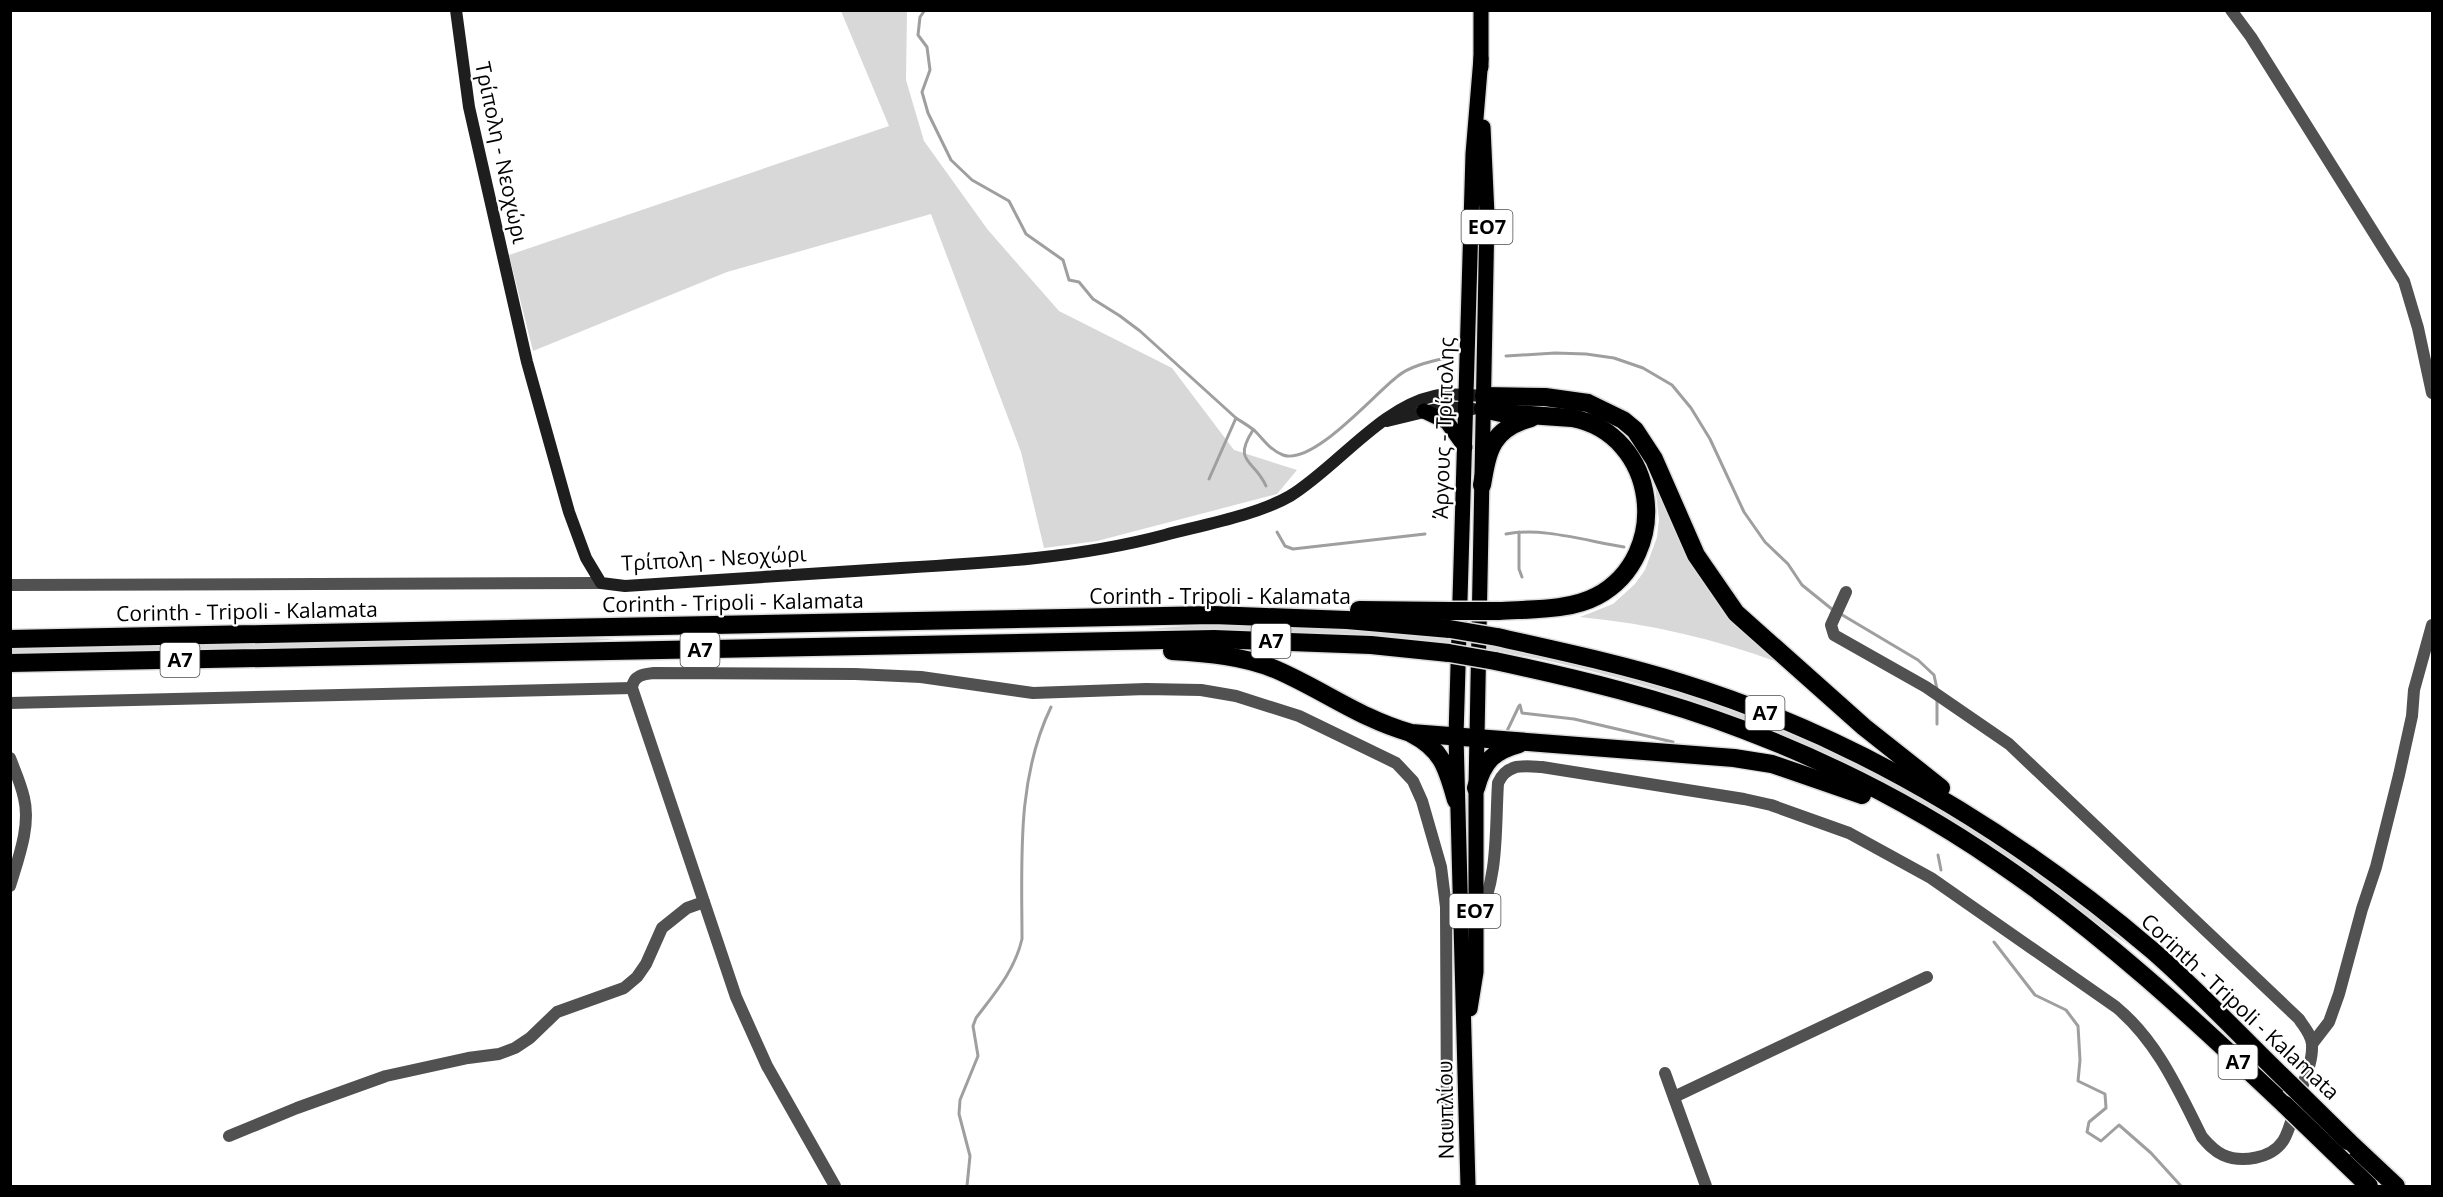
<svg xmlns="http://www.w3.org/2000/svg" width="2443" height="1197" font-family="'Open Sans',sans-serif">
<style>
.green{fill:#d8d8d8}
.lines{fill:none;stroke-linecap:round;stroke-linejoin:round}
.stream{stroke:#9f9f9f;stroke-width:3}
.primary-casing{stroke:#dbdbdb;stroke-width:18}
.motorway-casing{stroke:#dbdbdb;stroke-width:21}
.minor{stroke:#515151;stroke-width:12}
.tertiary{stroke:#515151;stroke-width:12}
.secondary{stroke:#1e1e1e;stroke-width:12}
.primary{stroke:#000;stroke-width:15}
.motorway{stroke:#000;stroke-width:18}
.motorway-bridge-casing{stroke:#dbdbdb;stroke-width:21;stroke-linecap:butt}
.motorway-bridge{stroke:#000;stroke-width:18}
.labels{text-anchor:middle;stroke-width:4.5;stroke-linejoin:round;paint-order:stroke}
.shield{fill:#fff;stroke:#4c4c4c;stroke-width:1.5}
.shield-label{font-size:20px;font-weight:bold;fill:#000}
.street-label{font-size:21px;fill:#000;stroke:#fff}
</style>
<rect width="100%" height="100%" fill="#fff"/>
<!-- green -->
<g class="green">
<polygon points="841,11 907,11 906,80 924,141 988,230 1059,311 1172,368 1234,450 1297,470 1277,494 1097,541 1044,548 1021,452 931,214 727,272 533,351 509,255 889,126"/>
<path d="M1548 402 1589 410 1630 435 1642 445 1684 535 1788 666C1720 640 1652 624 1580 617L1613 604 1635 584 1645 570 1657 537 1659 519 1655 486 1642 459 1621 437 1505 408Z"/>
<path d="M1213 624C1292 626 1370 628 1447 638 1478 641 1509 649 1540 655 1705 690 1861 754 2002 848 2046 878 2089 908 2128 945 2065 903 2007 853 1940 816 1893 789 1844 762 1794 740 1688 694 1563 658 1448 644 1348 631 1247 632 1146 629Z"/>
<polygon points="586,638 616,639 585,642 11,654 10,648"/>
</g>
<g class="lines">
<!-- stream -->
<g class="stream">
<path d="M925 10 920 17 918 35 927 47 930 70 922 92 928 113 951 160 972 180 1009 201 1026 234 1063 260 1069 280 1079 282 1093 299 1120 316 1140 331 1236 418C1242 422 1249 426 1255 431 1264 440 1270 450 1283 455 1313 466 1374 394 1398 376 1411 365 1434 361 1450 357"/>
<polyline points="1506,356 1555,353 1586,354 1614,358 1643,368 1672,385 1691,408 1710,439 1744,512 1765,542 1788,564 1802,585 1833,610"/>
<path d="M1253 430C1232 463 1254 459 1266 486"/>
<polyline points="1209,479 1236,418"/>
<polyline points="1277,532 1285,546 1293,549 1425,534"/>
<polyline points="1519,532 1519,569 1522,577"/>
<path d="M1506 534C1543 527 1586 541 1624 547"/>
<polyline points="1839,613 1918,660 1934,675 1937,689"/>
<polyline points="1937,699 1937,724"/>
<polyline points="1520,705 1522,713 1574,719 1673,742"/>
<polyline points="1507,731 1519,706"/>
<polyline points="1938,855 1941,870"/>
<polyline points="1994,942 2035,995 2066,1010 2078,1026 2080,1060 2078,1081 2105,1094 2106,1108 2089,1122 2087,1132 2101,1141 2119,1125 2151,1153 2181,1186"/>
<path d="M967 1186 970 1156 959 1114 960 1100 978 1056 973 1026 976 1018C995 993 1015 970 1022 939 1022 860 1016 780 1051 707"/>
</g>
<defs>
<g id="primary">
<polyline points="1481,67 1481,10"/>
<polyline points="1424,411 1447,422 1465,447"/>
<polyline points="1470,1009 1476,972 1476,788 1487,215 1483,127"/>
<polyline points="1468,1186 1456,736 1473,154 1481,58"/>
</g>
<g id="motorway">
<polyline points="1484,396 1545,397 1588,403 1623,420 1635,430 1654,459 1696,555 1736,613 1864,727 1941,788"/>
<path d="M1483 409 1501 413 1572 418C1658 434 1673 555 1597 596 1569 611 1530 609 1498 611"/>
<path d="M1482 485C1488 449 1492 429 1531 418"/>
<polyline points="1359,610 1450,611"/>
<path d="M1497 637C1559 651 1621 664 1682 683 1856 737 2015 834 2153 951 2201 993 2244 1040 2290 1084"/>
<polyline points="10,639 1213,615 1347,620 1450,629"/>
<path d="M1172 651C1207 653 1245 656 1277 670 1323 690 1361 719 1411 733L1734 758 1772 764 1862 795"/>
<path d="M1495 661C1580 679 1663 699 1744 730 1833 764 1921 809 1999 863 2102 933 2194 1019 2285 1105"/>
<polyline points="10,663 1214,639 1371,645 1449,653"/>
<path d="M1412 734C1443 750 1447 769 1456 800"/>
<path d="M1476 788C1483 762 1493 751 1519 744"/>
<polyline points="2348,1141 2396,1186"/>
<polyline points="2343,1161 2369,1186"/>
</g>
</defs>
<!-- primary casing -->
<use href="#primary" class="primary-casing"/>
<!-- motorway casing -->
<use href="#motorway" class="motorway-casing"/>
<!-- minor -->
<g class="minor">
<polyline points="2231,10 2251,37 2404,281 2418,328 2432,393"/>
<polyline points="10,703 632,688"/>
<path d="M10 758C15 771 21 784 24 798 31 826 18 859 10 886"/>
<path d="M1477 922C1499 876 1495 832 1498 783 1507 763 1523 766 1542 767L1744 799 1771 805 1849 833 1931 878 2116 1007C2157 1041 2178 1089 2202 1137 2208 1144 2214 1151 2223 1155 2241 1163 2271 1159 2283 1141 2290 1130 2294 1111 2298 1098 2304 1081 2313 1062 2312 1044 2311 1034 2304 1027 2299 1019L2009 744 1926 687 1834 635 1831 625 1846 592"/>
<polyline points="2312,1044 2329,1022 2339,994 2362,909 2376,867 2399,775 2412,716 2414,690 2432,625"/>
<polyline points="1665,1073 1706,1186"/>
<polyline points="1674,1097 1927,977"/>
<polyline points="229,1136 297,1108 386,1076 468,1058 499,1054 515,1048 530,1038 557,1012 624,988 637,977 646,964 662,928 687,908 704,902"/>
<path d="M835 1186 767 1066 736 997 632 688C633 675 644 674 654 673L855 674 921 677 1033 693 1146 689 1201 690 1236 696 1299 716 1396 763 1413 781 1422 801 1441 867 1446 907 1447 1125"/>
</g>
<!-- tertiary -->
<polyline class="tertiary" points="10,585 601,583"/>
<!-- secondary -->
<g class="secondary">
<path d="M456 10 469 107 527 362 569 512 586 558 601 583 625 586C717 580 809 574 901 568 990 563 1078 558 1165 535 1203 525 1257 515 1290 496 1336 468 1381 407 1434 396 1450 393 1467 395 1484 396"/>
<polyline points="1387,421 1445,407 1473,409"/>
</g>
<!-- primary -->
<use href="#primary" class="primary"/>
<!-- motorway -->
<use href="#motorway" class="motorway"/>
<defs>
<g id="motorway-bridge">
<polyline points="1450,611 1498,611"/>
<polyline points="1450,629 1497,637"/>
<polyline points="1449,653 1495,661"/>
<polyline points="2290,1084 2348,1141"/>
<polyline points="2285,1105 2343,1161"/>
</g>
</defs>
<!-- motorway-bridge casing -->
<use href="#motorway-bridge" class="motorway-bridge-casing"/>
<!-- motorway-bridge -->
<use href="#motorway-bridge" class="motorway-bridge"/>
</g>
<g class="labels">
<!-- shield labels -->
<g class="shield">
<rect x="1461.5" y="210" width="51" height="34" rx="4.5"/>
<rect x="1251.5" y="624" width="39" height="34" rx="4.5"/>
<rect x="680.5" y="633" width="39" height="34" rx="4.5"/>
<rect x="160.5" y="643" width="39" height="34" rx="4.5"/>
<rect x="1745.5" y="696" width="39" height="34" rx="4.5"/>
<rect x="1449.5" y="894" width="51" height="34" rx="4.5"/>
<rect x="2218.5" y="1045" width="39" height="34" rx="4.5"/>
</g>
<g class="shield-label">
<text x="1487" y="234">ΕΟ7</text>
<text x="1271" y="648">Α7</text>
<text x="700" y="657">Α7</text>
<text x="180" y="667">Α7</text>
<text x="1765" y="720">Α7</text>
<text x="1475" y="918">ΕΟ7</text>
<text x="2238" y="1069">Α7</text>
</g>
<!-- street labels -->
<g class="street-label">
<text transform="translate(501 153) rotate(78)" y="7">Τρίπολη - Νεοχώρι</text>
<text transform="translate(1444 428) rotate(-88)" y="7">Άργους - Τρίπολης</text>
<text transform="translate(714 559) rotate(-3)" y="7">Τρίπολη - Νεοχώρι</text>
<text x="1220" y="604">Corinth - Tripoli - Kalamata</text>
<text transform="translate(733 603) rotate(-1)" y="7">Corinth - Tripoli - Kalamata</text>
<text transform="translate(247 612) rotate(-1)" y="7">Corinth - Tripoli - Kalamata</text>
<text transform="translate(2240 1007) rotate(43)" y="7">Corinth - Tripoli - Kalamata</text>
<text transform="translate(1446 1110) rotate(-91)" y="7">Ναυπλίου</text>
</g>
</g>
<!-- border -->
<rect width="2443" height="1197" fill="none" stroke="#000000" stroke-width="24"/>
</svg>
